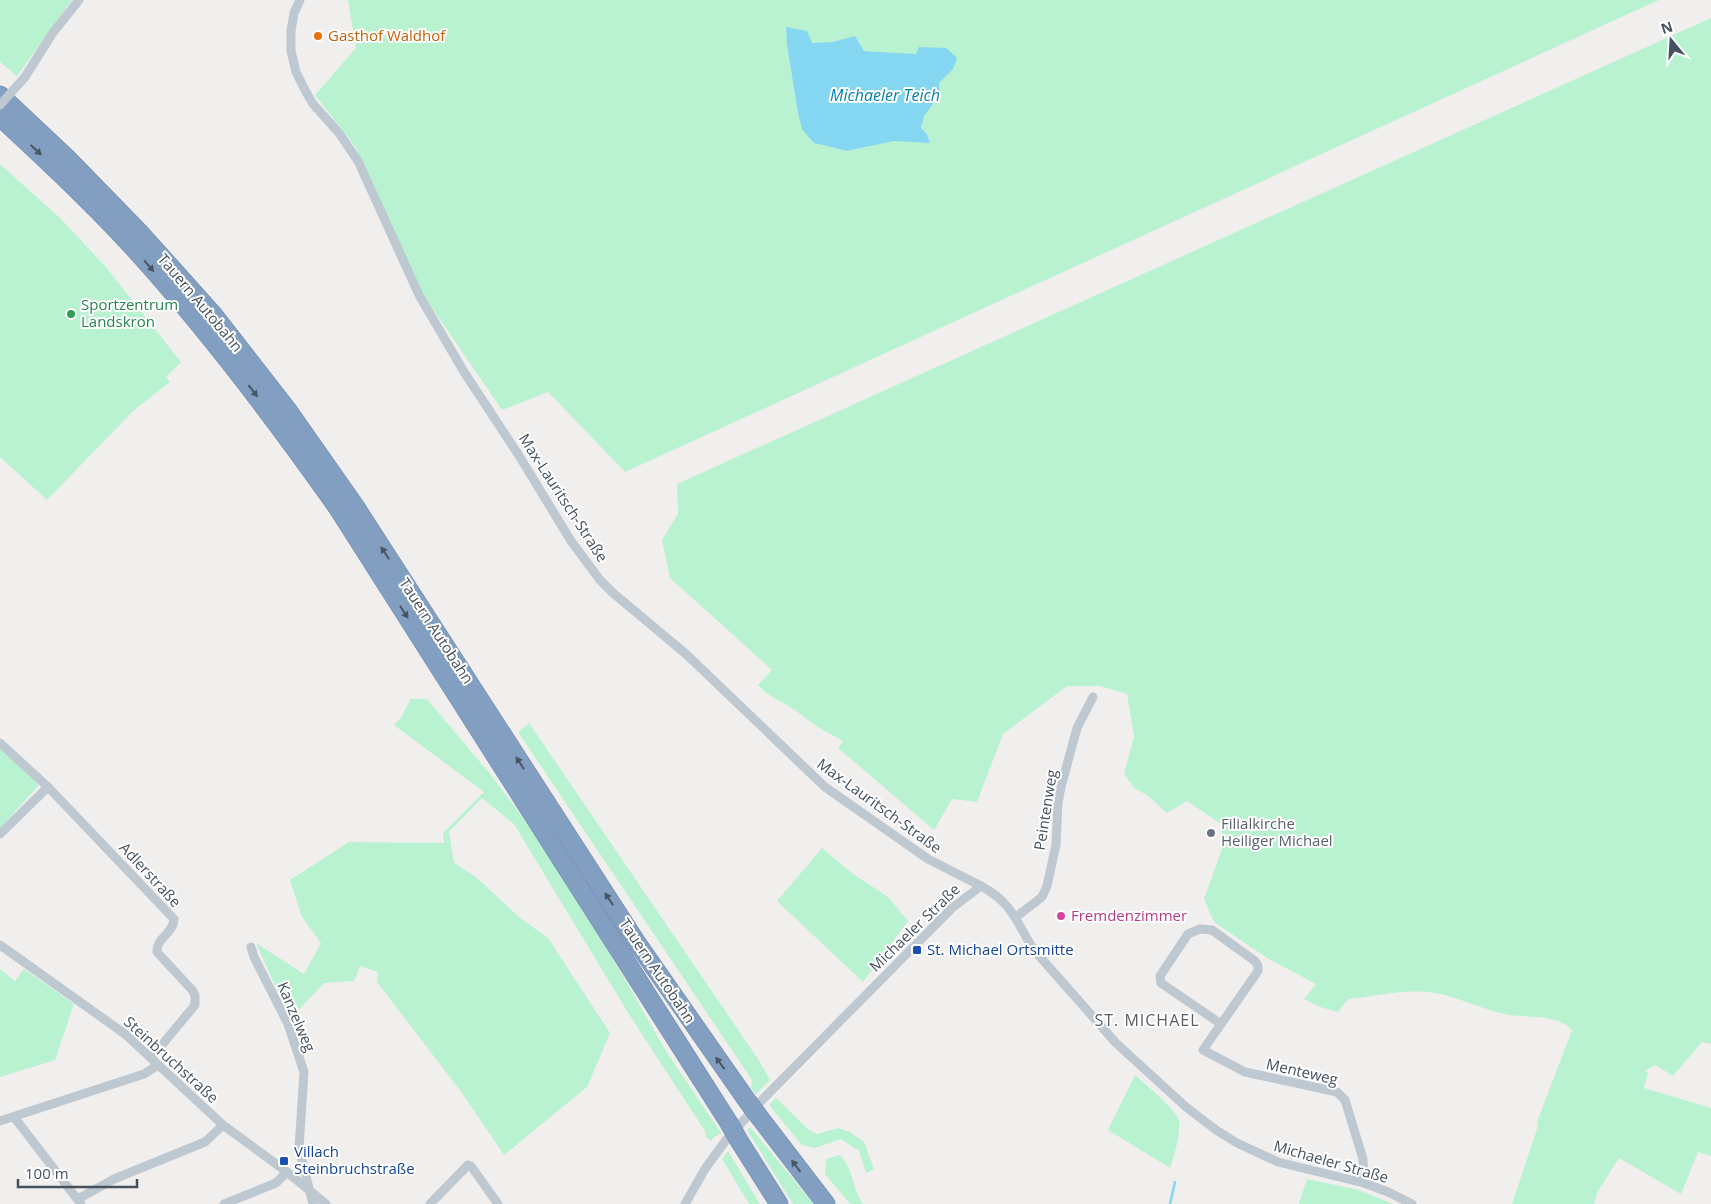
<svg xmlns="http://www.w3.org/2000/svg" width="1711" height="1204" font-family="'Open Sans',sans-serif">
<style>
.green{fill:#b9f2d1;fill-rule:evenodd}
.water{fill:#84d6f1}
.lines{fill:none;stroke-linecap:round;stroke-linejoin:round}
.stream{stroke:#84d6f1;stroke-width:2.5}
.highway-casing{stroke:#6e89ac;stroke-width:19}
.street{stroke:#bec8d1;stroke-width:9}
.highway{stroke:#829ec0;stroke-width:18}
.highway-bridge-casing{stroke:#6e89ac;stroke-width:19;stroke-linecap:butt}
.street-bridge{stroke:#bec8d1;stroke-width:9}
.highway-bridge{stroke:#829ec0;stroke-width:18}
.oneway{fill:#485562}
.food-dot{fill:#e8710a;stroke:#fff;stroke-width:2}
.leisure-dot{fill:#2e9e5b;stroke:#fff;stroke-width:2}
.worship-dot{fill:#6b7280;stroke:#fff;stroke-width:2}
.hotel-dot{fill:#d1479c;stroke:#fff;stroke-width:2}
.transit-dot{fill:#1a4fb4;stroke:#fff;stroke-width:2}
.labels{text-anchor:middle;stroke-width:4;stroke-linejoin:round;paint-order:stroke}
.food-label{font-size:15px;fill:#c56008;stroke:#fff;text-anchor:start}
.street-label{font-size:15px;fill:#45515d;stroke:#fff}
.leisure-label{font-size:15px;fill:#27864d;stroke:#fff;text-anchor:start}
.worship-label{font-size:15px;fill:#5b616d;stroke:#fff;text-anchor:start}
.hotel-label{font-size:15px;fill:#b23c85;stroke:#fff;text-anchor:start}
.transit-label{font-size:15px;fill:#164399;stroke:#fff;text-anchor:start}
.water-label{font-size:16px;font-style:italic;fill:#0480a9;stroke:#fff}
.neighbourhood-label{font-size:16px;letter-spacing:1px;fill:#5a5e64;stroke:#fff}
</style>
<rect width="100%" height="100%" fill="#f1eeee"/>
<!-- green -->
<g class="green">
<polygon points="0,0 72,0 17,76 0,62"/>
<path d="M348 0H1659L625 472 548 392 502 410 422 293 355 146 315 95 356 48ZM786 27 812 43 832 42 855 36 864 51 916 54 953 69 939 83 940 95 924 116 921 129 927 134 930 142 894 141 847 151 814 143 798 113 787 45Z"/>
<path d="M1711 18V1044L1702 1042 1673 1076 1655 1065 1645 1071 1648 1073 1644 1088 1711 1108V1156L1698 1152 1681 1194 1619 1158 1598 1191 1594 1204H1512L1538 1126 1537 1122 1572 1030C1557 1014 1531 1018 1510 1015 1485 1011 1461 998 1436 993 1408 988 1376 996 1348 999L1338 1012 1320 1007 1304 999 1316 984 1267 958 1214 922 1204 899 1223 846 1221 824 1187 801 1167 813 1147 795 1134 788 1124 774 1134 736 1127 694 1100 686H1067L1003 734 977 802 952 799 934 830 838 748 843 741 816 726 795 710 766 693 758 685 772 670 670 578 662 540 678 514 677 484Z"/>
<polygon points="0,164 60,218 105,266 181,362 166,377 170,382 133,411 47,500 0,457"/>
<polygon points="411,699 427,699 491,775 550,854 630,988 664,1048 721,1133 714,1137 711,1141 706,1137 705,1131 630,1016 514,824 482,798 449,832 454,863 476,877 520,918 548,938 610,1033 587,1087 504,1155 462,1093 377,982 378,972 360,966 354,981 324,983 290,1019 256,943 304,974 321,943 302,917 290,880 349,842 444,843 443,833 484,792 394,725 400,719"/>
<polygon points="529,723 760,1062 770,1080 756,1094 751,1088 752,1080 518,732"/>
<polygon points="0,748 36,782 38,786 0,828"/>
<polygon points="822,848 853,874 888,897 908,921 863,982 777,901"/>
<polygon points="0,969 15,981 24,969 74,1004 55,1060 0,1077"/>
<path d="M1135 1075C1145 1084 1177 1110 1179 1121 1181 1135 1174 1155 1170 1168L1108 1130Z"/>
<polygon points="776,1098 809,1130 817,1134 839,1128 850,1132 864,1142 874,1169 866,1173 859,1151 841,1139 815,1148 802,1145 769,1105"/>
<polygon points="750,1127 814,1204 793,1204 747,1130"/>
<polygon points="728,1151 760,1204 749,1204 722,1159"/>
<path d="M840 1155C854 1170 852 1188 863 1204H850L825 1174 826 1159Z"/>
<polygon points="1307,1179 1359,1190 1393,1204 1299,1204"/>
</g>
<!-- water -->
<polygon class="water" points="786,27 807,31 812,43 832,42 855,36 864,51 916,54 919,47 946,48 957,58 953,69 939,83 940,95 924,116 921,128 927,134 930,143 894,141 847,151 814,143 802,129 798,113 787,45"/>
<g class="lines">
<!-- stream -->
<polyline class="stream" points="1170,1204 1175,1182"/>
<defs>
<g id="highway">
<polyline points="0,95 67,158 142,235 213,314 287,409 355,506 637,943 748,1102"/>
<path d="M0 117C47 161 95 205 138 253 210 333 275 419 337 507L729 1123"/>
<polyline points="757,1114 826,1204"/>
<polyline points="738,1139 779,1204"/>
</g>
</defs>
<!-- highway casing -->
<use href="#highway" class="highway-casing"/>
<!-- street -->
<g class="street">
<polyline points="300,0 294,13 291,31 291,51 296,72 306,92 313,104 339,133 358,161 419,295 464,372 518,454 571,541 600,580 613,593 686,654 825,787 928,859 981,886"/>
<polyline points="25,77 52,34 79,0"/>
<path d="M0 743 48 787 174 919C174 933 156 938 157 952L193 991 195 996V1005L151 1058"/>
<polyline points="0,834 48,787"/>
<polyline points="1016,917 1042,897 1047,886 1056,845 1058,803 1061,787 1077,728 1093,697"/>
<polyline points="0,945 125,1034 223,1125 287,1172 326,1204"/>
<polyline points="251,947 254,957 288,1024 304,1072 299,1148 313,1204"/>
<polyline points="1221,1024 1161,983 1160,976 1188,934 1200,929 1212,930 1255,961 1258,966 1258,971 1203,1050 1245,1072 1337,1092 1345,1100 1363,1159 1364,1183"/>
<polyline points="14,1117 81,1204"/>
<polyline points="0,1121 144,1074 158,1065"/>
<polyline points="78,1199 114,1179 205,1142 223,1125"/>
<polyline points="224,1204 276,1183 287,1172"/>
<polyline points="430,1204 468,1165 471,1166 498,1204"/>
<path d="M685 1204 705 1169 726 1140 761 1101 952 908 981 886C1014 904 1015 921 1034 950L1116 1043 1186 1107 1216 1130 1237 1143 1278 1162 1364 1183 1388 1192 1412 1204"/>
</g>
<!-- highway -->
<use href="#highway" class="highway"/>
<defs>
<g id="highway-bridge">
<polyline points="748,1102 757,1114"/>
<polyline points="729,1123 738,1139"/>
</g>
</defs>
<!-- highway-bridge casing -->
<use href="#highway-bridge" class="highway-bridge-casing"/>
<!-- street-bridge -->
<polyline class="street-bridge" points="0,105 25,77"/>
<!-- highway-bridge -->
<use href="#highway-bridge" class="highway-bridge"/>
</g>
<!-- one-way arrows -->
<defs><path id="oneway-solid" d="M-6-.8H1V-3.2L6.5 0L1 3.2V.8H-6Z" transform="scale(1.25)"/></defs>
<g class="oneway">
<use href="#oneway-solid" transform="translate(36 150) rotate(43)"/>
<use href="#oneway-solid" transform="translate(149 266) rotate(49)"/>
<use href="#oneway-solid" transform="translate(253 391) rotate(52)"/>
<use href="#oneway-solid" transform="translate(385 553) rotate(-123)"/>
<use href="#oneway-solid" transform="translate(404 612) rotate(57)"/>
<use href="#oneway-solid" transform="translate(520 763) rotate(-123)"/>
<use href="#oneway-solid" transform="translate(609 899) rotate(-123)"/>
<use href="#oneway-solid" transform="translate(720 1063) rotate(-126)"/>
<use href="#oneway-solid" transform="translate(796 1166) rotate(-127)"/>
</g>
<!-- markers -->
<circle class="food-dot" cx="318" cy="36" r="5"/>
<circle class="leisure-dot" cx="71" cy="314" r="5"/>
<circle class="worship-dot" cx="1211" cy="833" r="5"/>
<circle class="hotel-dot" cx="1061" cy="916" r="5"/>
<g class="transit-dot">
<rect x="912" y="945" width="10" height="10" rx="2.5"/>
<rect x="279" y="1156" width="10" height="10" rx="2.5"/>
</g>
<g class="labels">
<!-- food labels -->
<g class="food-label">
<text x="328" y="41">Gasthof Waldhof</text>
</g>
<!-- street labels -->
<g class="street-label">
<text transform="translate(200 303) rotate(50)" y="5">Tauern Autobahn</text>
<text transform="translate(563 498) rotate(57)" y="5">Max-Lauritsch-Straße</text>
<text transform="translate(436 631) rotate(57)" y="5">Tauern Autobahn</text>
<text transform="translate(879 806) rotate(36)" y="5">Max-Lauritsch-Straße</text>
<text transform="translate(1046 810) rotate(-81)" y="5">Peintenweg</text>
<text transform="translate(150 875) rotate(47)" y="5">Adlerstraße</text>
<text transform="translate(915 928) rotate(-44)" y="5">Michaeler Straße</text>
<text transform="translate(657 971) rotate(56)" y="5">Tauern Autobahn</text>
<text transform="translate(296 1017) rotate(67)" y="5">Kanzelweg</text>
<text transform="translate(171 1060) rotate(42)" y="5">Steinbruchstraße</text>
<text transform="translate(1302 1072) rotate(13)" y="5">Menteweg</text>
<text transform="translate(1331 1162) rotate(16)" y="5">Michaeler Straße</text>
</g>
<!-- leisure labels -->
<g class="leisure-label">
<text x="81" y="310">Sportzentrum<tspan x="81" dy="17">Landskron</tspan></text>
</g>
<!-- worship labels -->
<g class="worship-label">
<text x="1221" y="829">Filialkirche<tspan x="1221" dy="17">Heiliger Michael</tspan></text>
</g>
<!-- hotel labels -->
<g class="hotel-label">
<text x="1071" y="921">Fremdenzimmer</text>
</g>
<!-- transit labels -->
<g class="transit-label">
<text x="927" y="955">St. Michael Ortsmitte</text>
<text x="294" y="1157">Villach<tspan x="294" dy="17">Steinbruchstraße</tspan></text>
</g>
<!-- water labels -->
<g class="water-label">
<text x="885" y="101">Michaeler Teich</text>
</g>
<!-- neighbourhood labels -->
<g class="neighbourhood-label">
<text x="1147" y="1026">ST. MICHAEL</text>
</g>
</g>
<!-- north arrow -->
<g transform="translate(1671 40) rotate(342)" stroke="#ffffff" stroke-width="4" paint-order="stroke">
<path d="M0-4L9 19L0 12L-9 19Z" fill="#45515d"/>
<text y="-8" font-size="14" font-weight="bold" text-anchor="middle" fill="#45515d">N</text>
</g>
<!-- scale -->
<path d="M18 1179v8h119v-8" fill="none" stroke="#45515d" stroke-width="2.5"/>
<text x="25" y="1179" font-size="15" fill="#45515d" stroke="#ffffff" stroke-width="4" paint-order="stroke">100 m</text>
</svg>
